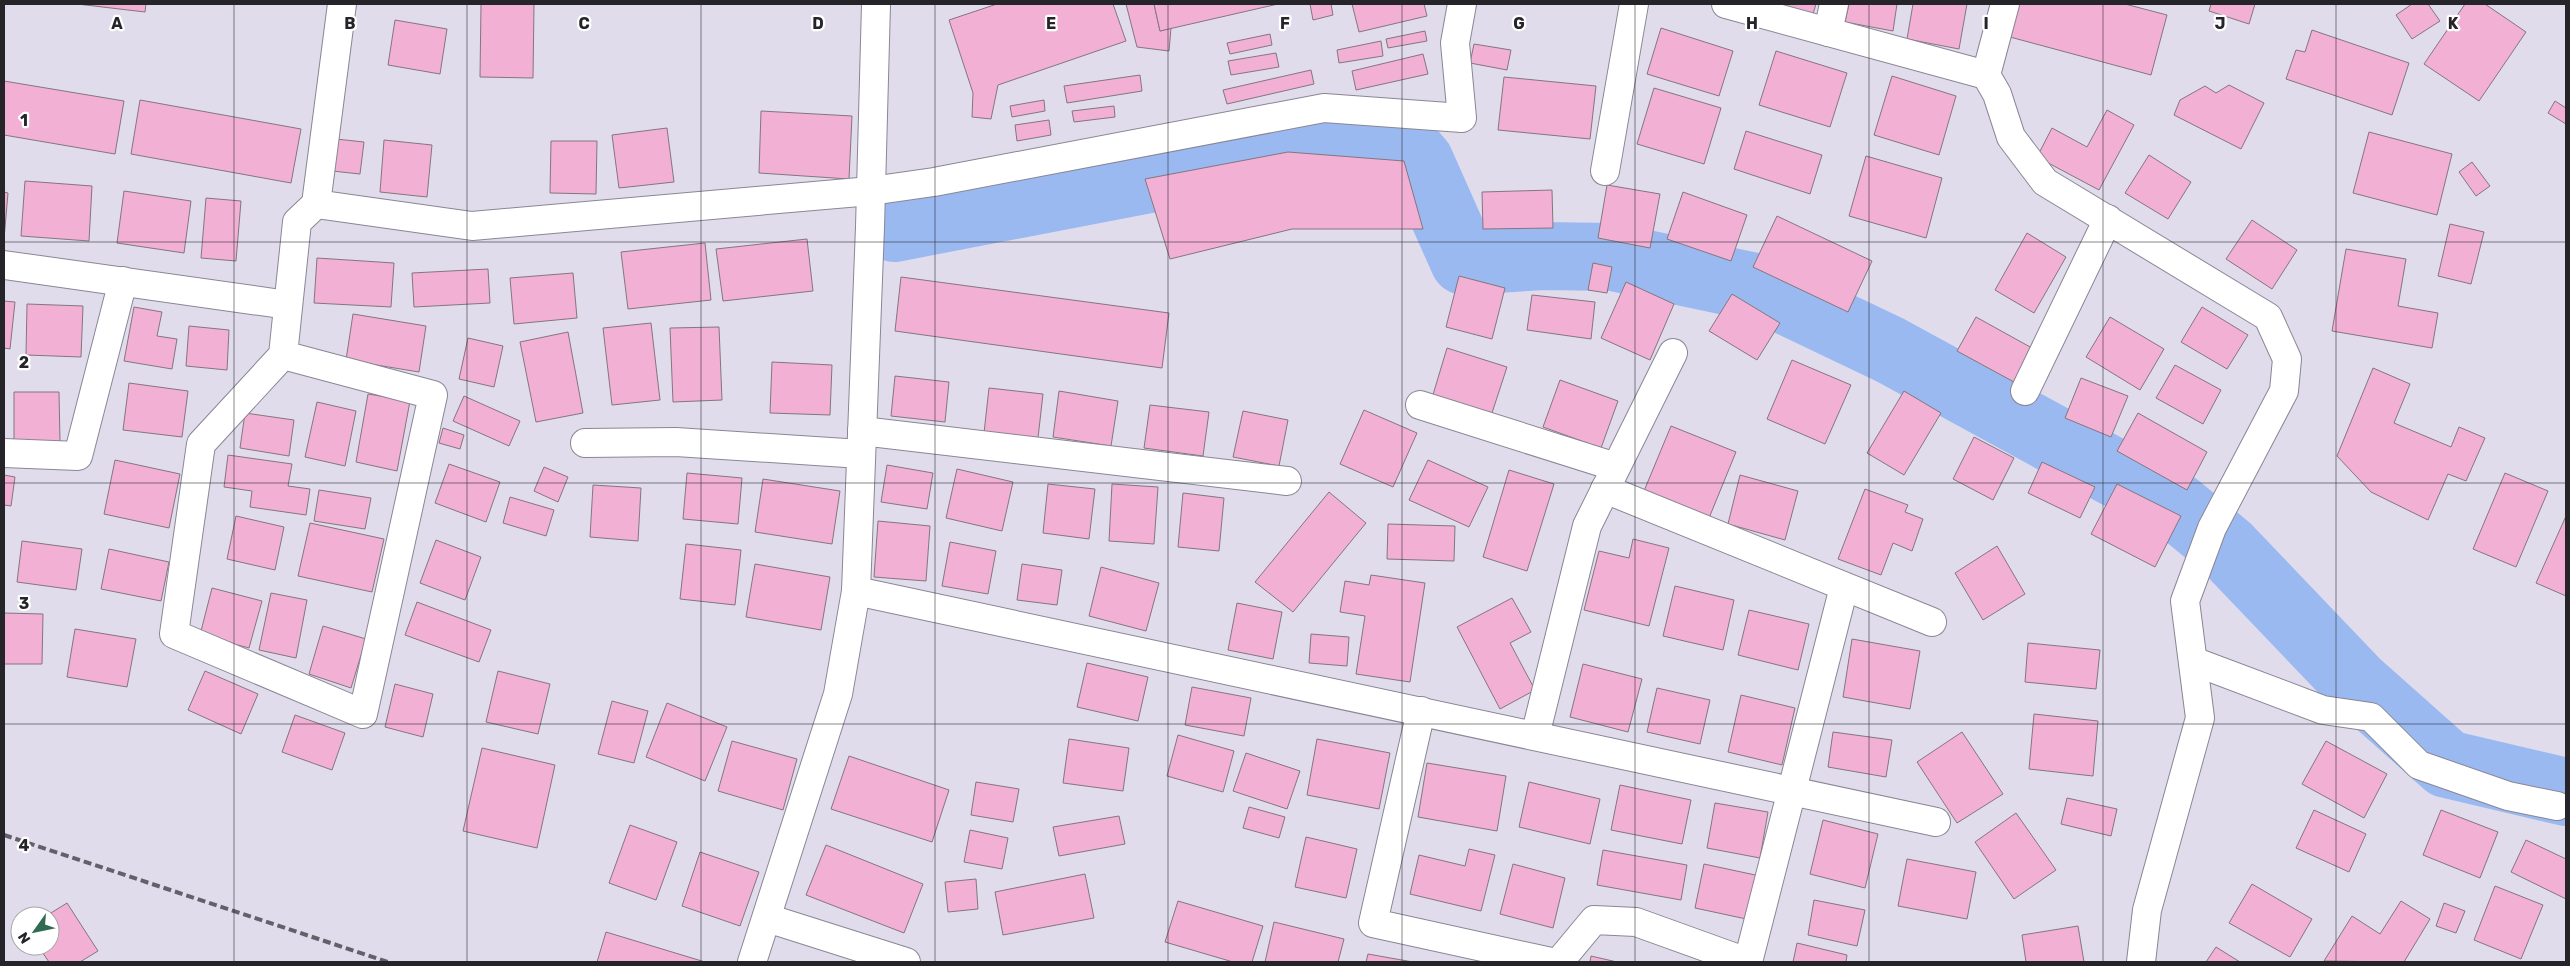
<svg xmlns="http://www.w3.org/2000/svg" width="2570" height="966" font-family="Rubik,sans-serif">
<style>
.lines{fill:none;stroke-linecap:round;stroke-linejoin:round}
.river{stroke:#9bb9f1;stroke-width:68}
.building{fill:#f1b0d4;stroke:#84767d}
.street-casing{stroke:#8a8694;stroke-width:30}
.street{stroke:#fff;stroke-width:28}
.rail{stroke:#626068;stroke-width:4;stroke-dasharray:8 4;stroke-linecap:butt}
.grid{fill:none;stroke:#252429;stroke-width:1;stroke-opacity:0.55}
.grid-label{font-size:16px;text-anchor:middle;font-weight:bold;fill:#252429;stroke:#fff;stroke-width:4.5;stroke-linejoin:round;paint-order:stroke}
</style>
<rect width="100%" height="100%" fill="#e0dcec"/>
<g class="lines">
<!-- river -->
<polyline class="river" points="894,228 1342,142 1406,146 1420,162 1464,261 1543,256 1613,257 1760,288 1890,350 2176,506 2227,548 2357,684 2447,764 2566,792"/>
</g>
<!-- building -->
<g class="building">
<polygon points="77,4 146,4 145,12"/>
<polygon points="481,4 534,4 533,78 480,77"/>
<polygon points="997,4 1113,4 1126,41 998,85 991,119 972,117 973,93 949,20"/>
<polygon points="1126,4 1154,4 1160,31 1171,28 1169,51 1137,47"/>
<polygon points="1154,4 1278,4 1160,31"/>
<polygon points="1310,4 1331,4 1333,15 1313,20"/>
<polygon points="1352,4 1424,4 1427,16 1359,32"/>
<polygon points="1776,4 1816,4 1813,14"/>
<polygon points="1849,4 1897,4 1893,31 1845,22"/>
<polygon points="1913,4 1967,4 1959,49 1907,39"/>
<polygon points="2018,4 2125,4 2167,15 2151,75 2010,37"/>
<polygon points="2211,4 2255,4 2249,24 2209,11"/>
<polygon points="2412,4 2428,4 2440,21 2412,39 2396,15"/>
<polygon points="2465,4 2485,4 2526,32 2479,101 2424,64"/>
<polygon points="395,20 447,29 440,74 388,65"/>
<polygon points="1661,28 1733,51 1719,96 1647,74"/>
<polygon points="2312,30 2409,63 2392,115 2286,79 2296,50 2305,52"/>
<polygon points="1425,31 1427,41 1388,48 1386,39"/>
<polygon points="1270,34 1272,45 1230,54 1227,43"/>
<polygon points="1381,41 1383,56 1339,63 1337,50"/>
<polygon points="1474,44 1511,50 1507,70 1470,63"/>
<polygon points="1776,51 1847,73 1830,127 1759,105"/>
<polygon points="1276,53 1279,67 1231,75 1228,61"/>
<polygon points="1423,54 1428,74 1356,90 1352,71"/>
<polygon points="1311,70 1314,84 1227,104 1223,90"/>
<polygon points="1140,75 1142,91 1067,103 1064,86"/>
<polygon points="1892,76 1956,96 1939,155 1874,135"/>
<polygon points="1504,77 1596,86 1590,139 1498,130"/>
<polygon points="4,81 124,101 115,154 4,135"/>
<polygon points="2229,85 2264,103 2241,149 2174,115 2180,100 2205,86 2216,93"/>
<polygon points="1654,88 1721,108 1704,164 1637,144"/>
<polygon points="140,100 301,129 291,183 131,154"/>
<polygon points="1044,100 1045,111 1012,117 1010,106"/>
<polygon points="2555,101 2566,108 2566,124 2548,113"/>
<polygon points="1114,106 1115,117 1074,122 1072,111"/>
<polygon points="2107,110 2134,125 2099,190 2037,157 2052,128 2087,147"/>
<polygon points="761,111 852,116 849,179 759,173"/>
<polygon points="1049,120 1051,135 1017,141 1015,125"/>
<polygon points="667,128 674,182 619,188 612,135"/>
<polygon points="1746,131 1822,155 1810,194 1734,169"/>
<polygon points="2369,132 2452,154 2437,215 2353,193"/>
<polygon points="336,139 364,142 360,174 332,171"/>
<polygon points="384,140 432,145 427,197 380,192"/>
<polygon points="551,141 597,141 596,194 550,193"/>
<polygon points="1288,152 1404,161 1423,229 1292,229 1170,259 1145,179"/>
<polygon points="2149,155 2191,182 2168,219 2125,193"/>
<polygon points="1866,156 1942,178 1926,238 1849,216"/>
<polygon points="2472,162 2490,186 2476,196 2459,172"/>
<polygon points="25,181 92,186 89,241 21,236"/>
<polygon points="1607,185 1660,194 1650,248 1598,238"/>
<polygon points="1552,190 1553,228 1483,229 1482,192"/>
<polygon points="124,191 191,201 184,253 117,243"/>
<polygon points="4,192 8,193 4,239"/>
<polygon points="1683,192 1747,215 1731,261 1667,239"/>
<polygon points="206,198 241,201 236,261 201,258"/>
<polygon points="1777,216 1872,261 1848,312 1753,267"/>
<polygon points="2252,220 2297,250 2272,289 2226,259"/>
<polygon points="2450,224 2484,232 2471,284 2438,276"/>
<polygon points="2027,233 2066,257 2034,313 1995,290"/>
<polygon points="807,239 813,291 723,301 716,249"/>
<polygon points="705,243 711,300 628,309 621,252"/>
<polygon points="2346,249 2406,259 2398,306 2438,313 2432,348 2332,331"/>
<polygon points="317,258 394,263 391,307 314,303"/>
<polygon points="1593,263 1612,267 1607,293 1588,290"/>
<polygon points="488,269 490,303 414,307 412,273"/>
<polygon points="573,273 577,318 514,324 510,278"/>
<polygon points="1459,276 1505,288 1492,339 1446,327"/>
<polygon points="901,277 1169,313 1162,368 895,331"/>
<polygon points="1626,282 1674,304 1650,360 1601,338"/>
<polygon points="1732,294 1780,323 1757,360 1709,331"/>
<polygon points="1532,295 1595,302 1591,339 1527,330"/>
<polygon points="4,301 15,302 10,349 4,348"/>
<polygon points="27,304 83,306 81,357 26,355"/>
<polygon points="134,307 162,312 157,336 177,339 172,369 124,361"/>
<polygon points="2202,307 2248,335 2227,369 2181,342"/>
<polygon points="353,314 426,326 419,372 346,360"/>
<polygon points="1976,317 2032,348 2014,382 1957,351"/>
<polygon points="2110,317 2164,349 2140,390 2086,357"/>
<polygon points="651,323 660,400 612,405 603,328"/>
<polygon points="189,326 229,330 227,370 186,366"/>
<polygon points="719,327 722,400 673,402 670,328"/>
<polygon points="568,332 583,413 536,422 520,342"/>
<polygon points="468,338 503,346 494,387 459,379"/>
<polygon points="1447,348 1507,367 1491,416 1432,398"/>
<polygon points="1792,360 1851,385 1825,444 1767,419"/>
<polygon points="772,362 832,365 830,415 770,413"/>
<polygon points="2175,365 2221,390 2203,424 2156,398"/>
<polygon points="2373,368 2410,384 2394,423 2451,447 2459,427 2485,438 2466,481 2448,474 2428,520 2371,492 2337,456"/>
<polygon points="895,376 949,382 945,422 891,416"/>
<polygon points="2081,378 2128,396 2111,437 2065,418"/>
<polygon points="1560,380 1618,401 1601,448 1543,427"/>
<polygon points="129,383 188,391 182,437 123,430"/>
<polygon points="989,388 1043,394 1038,438 984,433"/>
<polygon points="1059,391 1118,401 1111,446 1053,437"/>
<polygon points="1904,391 1941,413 1904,475 1867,453"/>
<polygon points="14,392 59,392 60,442 14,442"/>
<polygon points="368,394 410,401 397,471 356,462"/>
<polygon points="464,396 520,421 509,446 453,421"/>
<polygon points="317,402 356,411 345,466 305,457"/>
<polygon points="1150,405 1209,412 1203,456 1144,448"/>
<polygon points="1364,410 1417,433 1393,487 1340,464"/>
<polygon points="1243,411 1288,420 1279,466 1233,457"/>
<polygon points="245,413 294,420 289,456 240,448"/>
<polygon points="2138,413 2207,452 2187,490 2117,451"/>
<polygon points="1671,426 1736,452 1709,518 1644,491"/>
<polygon points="443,428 464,435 460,449 439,443"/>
<polygon points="1974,437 2014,458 1993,500 1953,479"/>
<polygon points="228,455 292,464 288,486 310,489 306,515 250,507 252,491 224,487"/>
<polygon points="115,460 180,474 169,528 104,514"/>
<polygon points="1428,460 1488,487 1469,527 1409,500"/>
<polygon points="2042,462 2095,487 2080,518 2028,493"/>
<polygon points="449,464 500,482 486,522 435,503"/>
<polygon points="887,465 933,473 927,509 881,502"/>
<polygon points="544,467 568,477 558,502 534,491"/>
<polygon points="957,469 1013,482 1002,531 946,518"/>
<polygon points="1509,470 1554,484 1527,571 1483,557"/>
<polygon points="687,473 742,478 738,524 683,519"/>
<polygon points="2505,473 2548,491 2516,567 2473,549"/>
<polygon points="4,475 15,477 11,506 4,505"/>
<polygon points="1740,475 1798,491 1785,540 1728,524"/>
<polygon points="763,479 840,491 832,544 755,532"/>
<polygon points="1048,484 1095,489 1089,539 1043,533"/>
<polygon points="1112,484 1158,487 1154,544 1109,541"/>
<polygon points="2117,484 2181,516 2155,567 2091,534"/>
<polygon points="593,485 641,488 638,541 590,537"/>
<polygon points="1865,489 1908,505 1905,512 1923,519 1912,551 1893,543 1881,575 1838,559"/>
<polygon points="319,490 371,498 365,529 314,521"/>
<polygon points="1329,492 1366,523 1293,612 1255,582"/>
<polygon points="1183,493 1224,498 1219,551 1178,547"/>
<polygon points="510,497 554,510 546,536 503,523"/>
<polygon points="236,516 284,527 275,570 227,559"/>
<polygon points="2566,516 2566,596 2536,583"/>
<polygon points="878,521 930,526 926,581 874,577"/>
<polygon points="310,523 384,539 372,592 298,576"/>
<polygon points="1388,524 1455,526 1454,561 1387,559"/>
<polygon points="1633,539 1669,548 1649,626 1584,610 1599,551 1629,558"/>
<polygon points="436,540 481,557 465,600 420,583"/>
<polygon points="22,541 82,549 76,590 17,582"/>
<polygon points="950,542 996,551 988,594 942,586"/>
<polygon points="686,544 741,550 735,605 680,599"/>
<polygon points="1997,546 2025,594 1983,620 1955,573"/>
<polygon points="109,549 169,562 161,601 101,589"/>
<polygon points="755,564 830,577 821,630 746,617"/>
<polygon points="1022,564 1062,570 1057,605 1017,600"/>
<polygon points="1101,567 1159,583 1146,631 1089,616"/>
<polygon points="1371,575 1425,583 1410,682 1356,674 1365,616 1340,612 1345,581 1369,585"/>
<polygon points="1675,586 1734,600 1723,650 1663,636"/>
<polygon points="212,588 262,601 249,648 200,635"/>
<polygon points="271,593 307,600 296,658 259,650"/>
<polygon points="1512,598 1531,632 1510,643 1535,690 1500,709 1457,627"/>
<polygon points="417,602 491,630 479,662 405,635"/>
<polygon points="1237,603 1282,612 1273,659 1228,650"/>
<polygon points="1749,610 1809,624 1798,670 1738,655"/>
<polygon points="4,613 43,614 42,664 4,664"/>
<polygon points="323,626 366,639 351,688 309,674"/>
<polygon points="75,629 136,639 127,687 67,677"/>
<polygon points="1311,634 1349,637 1347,666 1309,663"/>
<polygon points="1852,639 1920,651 1910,709 1843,697"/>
<polygon points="2028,643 2100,650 2096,689 2025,682"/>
<polygon points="1087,663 1148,677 1138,721 1077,707"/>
<polygon points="1583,664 1642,679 1628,732 1570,717"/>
<polygon points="205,671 258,694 241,734 188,710"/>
<polygon points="498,671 550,684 538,734 486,722"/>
<polygon points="395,684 433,694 423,737 385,727"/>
<polygon points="1192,687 1251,698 1244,736 1185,725"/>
<polygon points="1657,688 1710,700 1700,744 1647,732"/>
<polygon points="1741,695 1795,708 1782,765 1728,752"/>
<polygon points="612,701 648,711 634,763 598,754"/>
<polygon points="667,703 727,727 705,781 646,757"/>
<polygon points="2034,714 2098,721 2093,776 2029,769"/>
<polygon points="295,715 345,733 332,770 282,752"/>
<polygon points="1833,732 1892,740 1886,777 1828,767"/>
<polygon points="1962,732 2003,794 1957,823 1917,762"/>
<polygon points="1178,735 1234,751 1223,792 1167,776"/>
<polygon points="1069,739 1129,748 1123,791 1063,783"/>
<polygon points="1317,739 1390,753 1379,809 1307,795"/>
<polygon points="732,741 797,759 783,810 718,791"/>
<polygon points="2326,741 2387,774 2364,818 2302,784"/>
<polygon points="482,748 555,765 537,848 463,831"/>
<polygon points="1246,753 1300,771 1287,809 1233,791"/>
<polygon points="849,756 949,790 932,842 831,809"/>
<polygon points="1427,763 1506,776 1497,831 1418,817"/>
<polygon points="976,782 1019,789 1013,822 971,815"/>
<polygon points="1529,782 1600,799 1590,844 1519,827"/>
<polygon points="1620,785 1691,800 1682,844 1611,830"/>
<polygon points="2067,798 2117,809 2111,836 2061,824"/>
<polygon points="1715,803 1768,812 1760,858 1707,848"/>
<polygon points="1249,807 1285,817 1279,838 1243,828"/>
<polygon points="2314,810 2366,834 2349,872 2296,848"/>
<polygon points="2441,810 2498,832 2480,878 2423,855"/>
<polygon points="2016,813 2056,870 2014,899 1975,842"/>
<polygon points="1119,816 1125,844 1059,856 1053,827"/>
<polygon points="1823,820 1878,834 1865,888 1810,874"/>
<polygon points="630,825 677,842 656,900 609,883"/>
<polygon points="970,830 1008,838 1002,869 964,862"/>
<polygon points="1306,837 1357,849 1346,898 1295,887"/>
<polygon points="2526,840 2566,859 2566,899 2511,872"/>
<polygon points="826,845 923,884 904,933 806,895"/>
<polygon points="1469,849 1495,855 1481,911 1410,894 1419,855 1465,866"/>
<polygon points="1603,850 1687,865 1681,900 1597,885"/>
<polygon points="700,852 759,872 740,926 682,906"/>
<polygon points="1907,859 1976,872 1967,919 1898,906"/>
<polygon points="1513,864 1565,878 1553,928 1500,914"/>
<polygon points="1704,864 1760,876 1751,920 1695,908"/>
<polygon points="1085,874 1094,918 1003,935 995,892"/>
<polygon points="976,879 978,909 948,912 945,882"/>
<polygon points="2252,884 2312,919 2290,957 2229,923"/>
<polygon points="2495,886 2543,905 2521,959 2474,940"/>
<polygon points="1814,900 1865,910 1857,946 1808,935"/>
<polygon points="1178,901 1263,926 1252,962 1233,962 1165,942"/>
<polygon points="2401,901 2430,919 2404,962 2324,961 2352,916 2380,934"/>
<polygon points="67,903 98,951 80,962 49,962 38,946 50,946 50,916 46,916"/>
<polygon points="2444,903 2465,911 2456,933 2436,926"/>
<polygon points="1274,922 1344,939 1338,962 1265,962"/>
<polygon points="2078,926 2084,962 2026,962 2022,935"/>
<polygon points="606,932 705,962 597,962"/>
<polygon points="1797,943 1847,955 1846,962 1793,962"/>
<polygon points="2216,947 2240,962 2206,962"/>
<polygon points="1368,954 1413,962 1366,962"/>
<polygon points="1591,956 1617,962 1590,962"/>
</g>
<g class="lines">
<defs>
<g id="street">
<polyline points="342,4 316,204 472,226 871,191 934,182 1324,108 1462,118 1455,43 1462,4"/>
<polyline points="1726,4 1986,75"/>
<polyline points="2005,4 1986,75 1997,94 2011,137 2045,182 2268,317 2287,359 2284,391 2212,528 2185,601 2200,718 2147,910 2141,962"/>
<polyline points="1828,32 1834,4"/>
<polyline points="1605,171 1634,4"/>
<polyline points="4,265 288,305"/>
<polyline points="283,355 433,395 363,714 174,634 201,444 283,355 297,222 316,204"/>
<polyline points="2025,391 2108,219"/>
<polyline points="1420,405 1616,467"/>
<polyline points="862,431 1287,481"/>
<polyline points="585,443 676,442 861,454"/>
<polyline points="4,453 78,456 123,281"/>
<polyline points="1605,489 1932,622"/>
<polyline points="856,591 1936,822"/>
<polyline points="2193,661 2323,710 2371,717 2419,765 2508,796 2557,806"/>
<polyline points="1421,711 1373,923 1551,962"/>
<polyline points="1535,736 1587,526 1673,353"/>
<polyline points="767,918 906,962"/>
<polyline points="752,962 838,694 856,591 870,227 876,4"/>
<polyline points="1559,962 1594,920 1636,922 1747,962"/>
<polyline points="1748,962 1844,587"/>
</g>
</defs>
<!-- street casing -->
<use href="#street" class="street-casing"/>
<!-- street -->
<use href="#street" class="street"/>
<!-- rail -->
<polyline class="rail" points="4,835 388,962"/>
</g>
<!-- grid -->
<path class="grid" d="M234 4V962M467 4V962M701 4V962M935 4V962M1168 4V962M1402 4V962M1635 4V962M1869 4V962M2103 4V962M2336 4V962M4 242H2566M4 483H2566M4 724H2566"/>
<g class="grid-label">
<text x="117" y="29">A</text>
<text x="350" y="29">B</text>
<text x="584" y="29">C</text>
<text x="818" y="29">D</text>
<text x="1051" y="29">E</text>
<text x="1285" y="29">F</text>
<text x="1519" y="29">G</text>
<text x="1752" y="29">H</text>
<text x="1986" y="29">I</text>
<text x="2220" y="29">J</text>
<text x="2453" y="29">K</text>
<text x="24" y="126">1</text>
<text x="24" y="368">2</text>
<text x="24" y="609">3</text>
<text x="24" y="851">4</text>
</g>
<!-- border -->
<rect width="2570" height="966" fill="none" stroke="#252429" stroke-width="10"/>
<!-- north arrow -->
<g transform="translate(35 931) rotate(237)"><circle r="24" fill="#ffffff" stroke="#a8a7a9"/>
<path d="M0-4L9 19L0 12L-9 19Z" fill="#316a53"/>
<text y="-8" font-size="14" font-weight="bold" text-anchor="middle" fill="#252429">N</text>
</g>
</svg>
